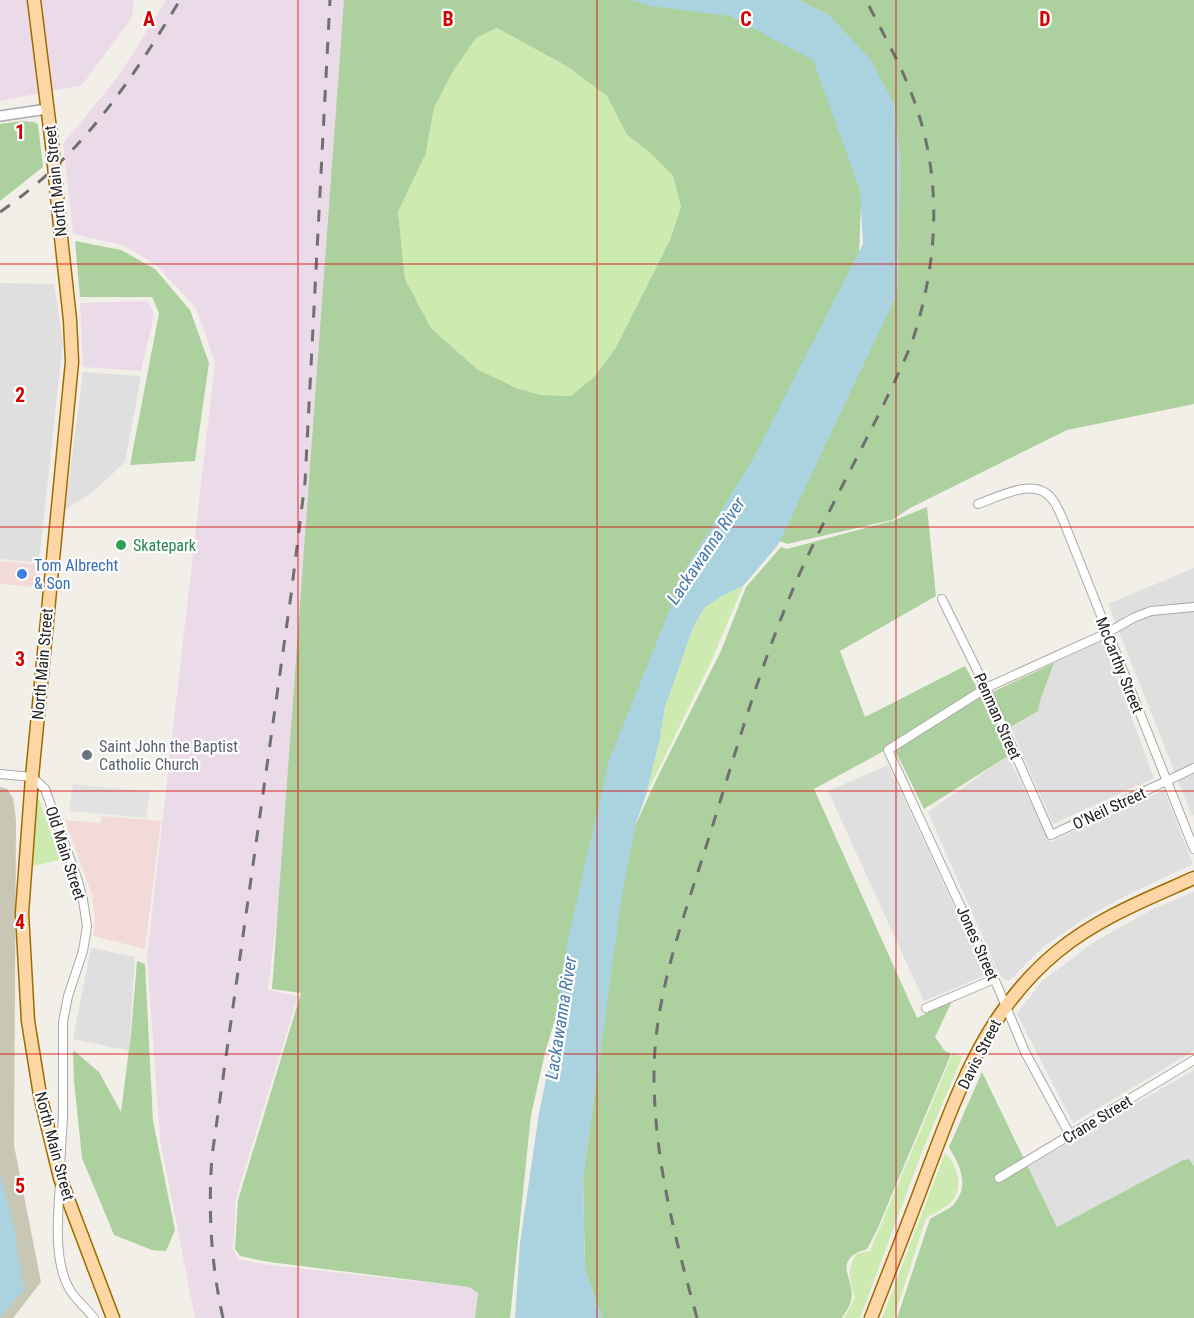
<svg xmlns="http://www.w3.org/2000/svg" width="1194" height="1318" font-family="'Roboto Condensed',sans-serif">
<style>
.residential{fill:#e0dfdf}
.commercial{fill:#f2dad9}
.industrial{fill:#ebdbe8}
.construction{fill:#c7c7b4}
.grass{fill:#cdebb0}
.forest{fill:#add19e;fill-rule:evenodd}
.parking{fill:#e2e2e2}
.water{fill:#aad3df}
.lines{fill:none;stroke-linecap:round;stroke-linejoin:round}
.minor-casing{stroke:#a9a9a9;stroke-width:10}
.tertiary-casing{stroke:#a9a9a9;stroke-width:12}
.primary-casing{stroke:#a06b00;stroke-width:15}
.minor{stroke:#fff;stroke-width:8}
.tertiary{stroke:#fff;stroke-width:9}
.primary{stroke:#fcd6a4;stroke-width:12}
.rail{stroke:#707070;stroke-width:3;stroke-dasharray:12 12;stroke-linecap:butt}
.primary-bridge-casing{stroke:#a06b00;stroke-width:15;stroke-linecap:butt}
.primary-bridge{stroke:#fcd6a4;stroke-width:12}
.grid{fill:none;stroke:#d40000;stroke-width:1.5;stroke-opacity:0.55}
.leisure-dot{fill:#2e9e5b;stroke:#fff;stroke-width:2}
.shop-dot{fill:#3f7fe0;stroke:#fff;stroke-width:2}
.worship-dot{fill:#6b7280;stroke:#fff;stroke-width:2}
.labels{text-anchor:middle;stroke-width:4.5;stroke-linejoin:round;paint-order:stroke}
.street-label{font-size:16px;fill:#222;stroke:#fff}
.leisure-label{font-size:16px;fill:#27864d;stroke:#fff;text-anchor:start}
.shop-label{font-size:16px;fill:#366cbe;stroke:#fff;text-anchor:start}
.worship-label{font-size:16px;fill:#5b616d;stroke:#fff;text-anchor:start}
.water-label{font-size:18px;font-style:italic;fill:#4a7aab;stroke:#fff}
.grid-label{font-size:20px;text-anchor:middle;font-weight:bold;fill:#d40000;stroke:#fff;stroke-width:4.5;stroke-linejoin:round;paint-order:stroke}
</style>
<rect width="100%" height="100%" fill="#f2efe9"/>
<!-- residential -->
<g class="residential">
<polygon points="0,283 54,284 63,341 39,563 0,559"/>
<polygon points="83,372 141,376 125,462 94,491 65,510"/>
<polygon points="1194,568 1194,815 1192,816 1108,604"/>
<polygon points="1103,640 1154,778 1053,824 1011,728 1038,711 1040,701 1054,663"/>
<polygon points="1008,756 1050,842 1164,790 1193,864 1127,895 1084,919 1043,947 1009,981 1000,976 928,812"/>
<polygon points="888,765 986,975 924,1001 828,791"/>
<polygon points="1194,892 1194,1051 1073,1123 1017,1014 1041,982 1094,942 1155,908"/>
<polygon points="91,948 135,957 129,1051 73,1039"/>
<polygon points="1194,1070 1194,1166 1189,1159 1183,1160 1057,1227 1027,1166"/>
</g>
<!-- commercial -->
<g class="commercial">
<polygon points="0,561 40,565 37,587 0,584"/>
<polygon points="102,816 161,821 145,949 94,936 95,917 92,895 65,820 100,823"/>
</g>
<!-- industrial -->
<g class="industrial">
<polygon points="0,0 134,0 132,18 82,85 0,101"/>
<polygon points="166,0 351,0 291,795 268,990 298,996 236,1198 233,1249 238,1259 268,1265 469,1287 478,1293 475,1318 195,1318 160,1139 147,956 215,362 196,308 156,265 123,245 73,234 63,144 120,74"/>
<polygon points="148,301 154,315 141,371 83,367 80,303"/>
</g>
<!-- construction -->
<polygon class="construction" points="0,787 7,789 13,798 16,820 14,1145 41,1282 13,1318 0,1318"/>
<!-- grass -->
<g class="grass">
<polygon points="497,28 568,67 607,96 627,135 649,152 673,176 681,207 670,240 615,349 595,376 571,396 541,395 516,388 477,369 431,328 405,279 398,212 426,153 434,108 452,73 476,38"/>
<polygon points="743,586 711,662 646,795 660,738 665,707 693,628 704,608 720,597"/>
<polygon points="37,798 40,801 60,860 32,866"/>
<path d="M953 1053 962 1057 922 1152 860 1318H844L855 1298C850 1279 846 1273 856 1254L870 1251Z"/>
<path d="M945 1153C959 1167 965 1191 948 1205 941 1210 933 1214 926 1218L894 1318H882Z"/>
</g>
<!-- forest -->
<g class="forest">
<path d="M344 0H675L739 9 820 56 862 183 859 253 747 488 602 861 545 1053 531 1115 510 1318H475L478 1293 469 1287 269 1262 240 1256 235 1249 238 1200 301 993 272 989ZM497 28 568 67 607 96 627 135 649 152 673 176 681 207 670 240 615 349 595 376 571 396 541 395 516 388 477 369 431 328 405 279 398 212 426 153 434 108 452 73 476 38Z"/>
<polygon points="798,0 1194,0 1194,404 1067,430 910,508 892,520 787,544 777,540 897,294 900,161 894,104 829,15"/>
<polygon points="22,121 34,122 38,124 43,167 0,201 0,124"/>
<polygon points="75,241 121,250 155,269 190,310 209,363 195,461 130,465 159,313 152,297 80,297"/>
<path d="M927 507 936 596 840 651 865 717 965 666 982 697 1054 663 1040 701 1038 711 999 734 1008 756 924 809 891 742 882 752 814 789 917 1018 953 999 935 1037 944 1050 951 1054 877 1230 867 1249C829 1260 857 1280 851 1301 850 1306 845 1313 842 1318H602L585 1269 583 1178 622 890 635 826 659 774 721 651 746 587 781 547 787 549 895 520Z"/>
<polygon points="137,961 145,964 153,1121 175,1230 166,1251 152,1250 114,1235 82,1158 74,1081 73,1050 99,1072 121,1112 131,1034"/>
<path d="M982 1072 1057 1227 1183 1160 1189 1159 1194 1166V1318H897L930 1219C937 1214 949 1210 954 1204 970 1185 960 1166 949 1147Z"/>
</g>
<!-- parking -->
<polygon class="parking" points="73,784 150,792 146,818 69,811"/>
<!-- water -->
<g class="water">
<polygon points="631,0 798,0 829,15 871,60 894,104 900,161 897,294 778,545 743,586 720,597 704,608 693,628 665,707 660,738 646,795 635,826 621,902 583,1178 585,1269 602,1318 515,1318 520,1243 539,1113 552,1050 566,948 609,760 687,567 754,457 863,244 860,190 813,60 730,16 650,6"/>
<polygon points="0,1172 14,1228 24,1290 0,1317"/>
</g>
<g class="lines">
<defs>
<g id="minor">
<path d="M978 504C999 497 1035 476 1052 499 1057 505 1060 513 1063 520L1194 849"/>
<polyline points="942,599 986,688 1051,835 1194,768"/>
<polyline points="0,774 32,777 45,789 78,881 83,900 87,926 83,951 68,996 63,1022 63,1117 60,1166"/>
<polyline points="926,1008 994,979"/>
<polyline points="1070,1135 1025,1052 997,985 888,750 986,688 1107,633 1133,618 1151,611 1194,607"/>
<polyline points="999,1178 1194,1060"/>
<path d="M60 1184C58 1214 53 1262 70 1290 76 1300 87 1309 94 1318"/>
</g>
<polyline id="tertiary" points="0,116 47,109"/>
<g id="primary">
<polyline points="34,0 52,145"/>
<polyline points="61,237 70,320 72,362 32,777 22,913 28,1021 40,1095 60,1178 113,1318"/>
<path d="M871 1318C890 1269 910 1219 928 1170 960 1086 987 1009 1058 951 1098 918 1147 899 1194 878"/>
</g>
</defs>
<!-- minor casing -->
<use href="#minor" class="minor-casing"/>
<!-- tertiary casing -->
<use href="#tertiary" class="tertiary-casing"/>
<!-- primary casing -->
<use href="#primary" class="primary-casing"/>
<!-- minor -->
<use href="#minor" class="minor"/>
<!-- tertiary -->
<use href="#tertiary" class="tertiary"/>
<!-- primary -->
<use href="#primary" class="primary"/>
<!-- rail -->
<g class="rail">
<path d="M0 212C82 155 129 84 180 0"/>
<path d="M223 1318C211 1264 208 1211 212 1156L291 595 305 482 330 0"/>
<path d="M697 1318C675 1238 654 1159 654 1075 654 998 682 922 705 850 731 768 754 685 786 606 822 516 873 434 911 345 939 262 944 174 910 90 898 59 881 30 866 0"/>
</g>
<defs>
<polyline id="primary-bridge" points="52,145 61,237"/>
</defs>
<!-- primary-bridge casing -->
<use href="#primary-bridge" class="primary-bridge-casing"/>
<!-- primary-bridge -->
<use href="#primary-bridge" class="primary-bridge"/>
</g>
<!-- grid -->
<path class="grid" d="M298 0V1318M597 0V1318M896 0V1318M0 264H1194M0 527H1194M0 791H1194M0 1054H1194"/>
<!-- markers -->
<circle class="leisure-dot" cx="121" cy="545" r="6"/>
<circle class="shop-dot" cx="22" cy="574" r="6"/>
<circle class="worship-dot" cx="87" cy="755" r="6"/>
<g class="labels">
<!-- street labels -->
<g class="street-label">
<text transform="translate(55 181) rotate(-96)" y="6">North Main Street</text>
<text transform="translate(42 664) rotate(-85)" y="6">North Main Street</text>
<text transform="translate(1120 665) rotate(68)" y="6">McCarthy Street</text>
<text transform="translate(998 716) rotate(66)" y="6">Penman Street</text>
<text transform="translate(1109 808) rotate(-25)" y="6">O'Neil Street</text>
<text transform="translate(66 853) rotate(72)" y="6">Old Main Street</text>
<text transform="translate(978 943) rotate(66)" y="6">Jones Street</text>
<text transform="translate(979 1054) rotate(-63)" y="6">Davis Street</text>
<text transform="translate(1097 1119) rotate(-31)" y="6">Crane Street</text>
<text transform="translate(55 1146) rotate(75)" y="6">North Main Street</text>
</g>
<!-- leisure labels -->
<g class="leisure-label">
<text x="133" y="551">Skatepark</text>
</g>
<!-- shop labels -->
<g class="shop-label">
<text x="34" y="571">Tom Albrecht<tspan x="34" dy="18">&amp; Son</tspan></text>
</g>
<!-- worship labels -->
<g class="worship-label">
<text x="99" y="752">Saint John the Baptist<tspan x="99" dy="18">Catholic Church</tspan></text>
</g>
<!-- water labels -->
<g class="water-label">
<text transform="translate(706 551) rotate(-56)" y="6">Lackawanna River</text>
<text transform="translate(561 1018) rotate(-81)" y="6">Lackawanna River</text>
</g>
</g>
<g class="grid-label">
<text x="149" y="26">A</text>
<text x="448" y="26">B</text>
<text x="746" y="26">C</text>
<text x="1045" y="26">D</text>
<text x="20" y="139">1</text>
<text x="20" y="402">2</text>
<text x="20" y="666">3</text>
<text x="20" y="929">4</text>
<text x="20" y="1193">5</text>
</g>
</svg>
